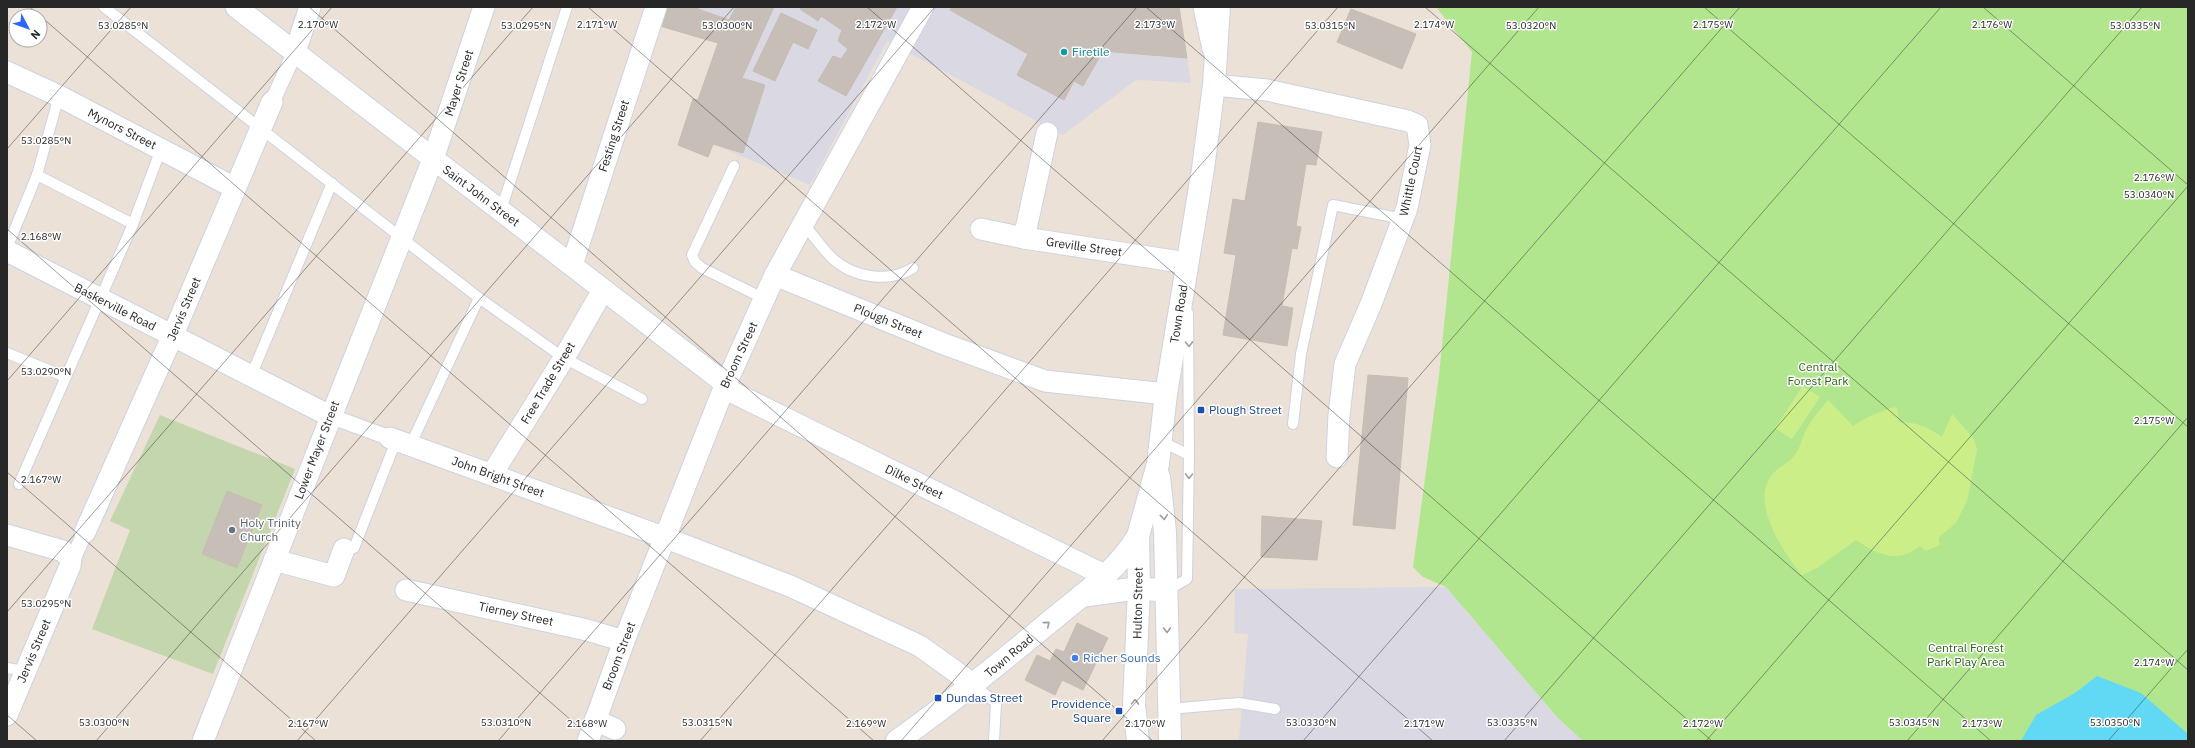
<svg xmlns="http://www.w3.org/2000/svg" width="2195" height="748" font-family="'IBM Plex Sans',sans-serif">
<style>
.industrial{fill:#dad8e2}
.green{fill:#b2e68e}
.cemetery{fill:#c4d6ad}
.pitch{fill:#cbee89}
.water{fill:#61d9f5}
.building{fill:#c6beb7;stroke:#c6bdb1}
.lines{fill:none;stroke-linecap:round;stroke-linejoin:round}
.service-casing{stroke:#ccd2e1;stroke-width:12}
.pedestrian-casing{stroke:#ccd2e1;stroke-width:17}
.minor-casing{stroke:#ccd2e1;stroke-width:23}
.tertiary-casing{stroke:#ccd2e1;stroke-width:24}
.secondary-casing{stroke:#ccd2e1;stroke-width:24}
.service{stroke:#fff;stroke-width:10}
.pedestrian{stroke:#fff;stroke-width:15}
.minor{stroke:#fff;stroke-width:21}
.tertiary{stroke:#fff;stroke-width:22}
.secondary{stroke:#fff;stroke-width:22}
.oneway{stroke:#9e9e9e}
.ticks{fill:none;stroke:#272727;stroke-width:1;stroke-opacity:0.45}
.culture-dot{fill:#0f9aa8;stroke:#fff;stroke-width:1.5}
.transit-dot{fill:#1a4fb4;stroke:#fff;stroke-width:1.5}
.worship-dot{fill:#6b7280;stroke:#fff;stroke-width:1.5}
.shop-dot{fill:#3f7fe0;stroke:#fff;stroke-width:1.5}
.labels{text-anchor:middle;stroke-width:3;stroke-linejoin:round;paint-order:stroke}
.culture-label{font-size:12px;fill:#0d838f;stroke:#fff;text-anchor:start}
.street-label{font-size:12px;fill:#272727;stroke:#fff}
.park-label{font-size:12px;fill:#2b6614;stroke:#fff}
.transit-label{font-size:12px;fill:#164399;stroke:#fff;text-anchor:start}
.worship-label{font-size:12px;fill:#5b616d;stroke:#fff;text-anchor:start}
.shop-label{font-size:12px;fill:#366cbe;stroke:#fff;text-anchor:start}
.ticks-label{font-size:10px;text-anchor:middle;fill:#272727;stroke:#fff;stroke-width:3;stroke-linejoin:round;paint-order:stroke}
</style>
<rect width="100%" height="100%" fill="#ebe1d7"/>
<!-- industrial -->
<g class="industrial">
<polygon points="667,7 1179,7 1191,83 1136,80 1063,135 887,41 810,185 713,144 708,157 678,145 693,99 698,99 718,43 660,26"/>
<polygon points="1446,587 1557,717 1583,741 1239,741 1248,634 1234,633 1235,589"/>
</g>
<!-- green -->
<polygon class="green" points="1436,7 2188,7 2188,741 1583,741 1557,717 1446,587 1423,577 1413,567 1439,375 1472,52"/>
<!-- cemetery -->
<polygon class="cemetery" points="160,415 295,469 213,674 92,629 130,530 110,521"/>
<!-- pitch -->
<g class="pitch">
<polygon points="1803,386 1820,397 1792,439 1775,428"/>
<path d="M1828 400 1853 426C1867 417 1880 410 1897 407L1899 422C1916 422 1928 427 1942 437L1952 414 1974 439 1977 450 1967 501 1956 523 1938 538 1940 545 1926 551 1920 546C1898 564 1878 555 1856 540L1817 568 1802 575C1784 553 1753 508 1769 479 1774 469 1788 464 1795 455 1800 448 1802 439 1805 432 1811 420 1820 410 1828 400Z"/>
</g>
<!-- water -->
<polygon class="water" points="2097,676 2141,693 2188,734 2188,741 2021,741 2036,715 2075,693"/>
<!-- building -->
<g class="building">
<polygon points="667,7 699,7 698,9 729,20 736,7 774,7 742,78 765,85 743,153 713,144 708,157 678,145 693,99 698,100 718,43 660,26"/>
<polygon points="801,7 897,7 846,96 818,81 833,56 841,59 848,49 838,41 842,30 821,16 818,21 800,9"/>
<polygon points="952,7 1179,7 1187,58 1103,51 1083,86 1074,81 1064,100 1017,75 1028,54 950,10"/>
<polygon points="1351,9 1416,34 1402,69 1337,42"/>
<polygon points="781,13 817,30 808,49 793,42 775,81 753,71"/>
<polygon points="1258,122 1322,132 1316,165 1306,164 1296,226 1301,227 1297,249 1292,248 1282,306 1293,308 1287,346 1223,335 1236,255 1224,253 1233,199 1245,201"/>
<polygon points="1368,375 1408,378 1395,529 1353,525"/>
<polygon points="227,491 262,505 237,568 202,554"/>
<polygon points="1262,516 1322,521 1317,560 1261,557"/>
<polygon points="1077,623 1108,638 1083,690 1062,680 1055,695 1025,680 1037,655 1050,661 1056,649 1064,652"/>
</g>
<g class="lines">
<defs>
<g id="service">
<polyline points="104,7 479,298 564,358 642,399"/>
<polyline points="734,166 692,255 695,262 702,268 765,299"/>
<polyline points="37,175 133,224"/>
<polyline points="501,210 567,7"/>
<path d="M803 224C814 235 822 249 833 259 854 278 890 283 913 268"/>
<polyline points="7,248 37,175 59,96"/>
<polyline points="1188,313 1189,455"/>
<polyline points="7,353 66,377"/>
<polyline points="251,376 332,183"/>
<polyline points="1293,424 1301,354 1333,205 1403,219"/>
<polyline points="1161,441 1189,455 1187,579 1166,591"/>
<polyline points="410,446 479,298"/>
<polyline points="19,484 133,224 161,149"/>
<polyline points="344,549 354,548 396,441"/>
<polyline points="7,668 25,671"/>
<polyline points="974,685 996,703 994,741"/>
<polyline points="1169,709 1239,703 1275,709"/>
</g>
<g id="pedestrian">
<polyline points="272,102 295,52"/>
<polyline points="330,416 390,438"/>
<polyline points="70,566 85,532"/>
</g>
<g id="minor">
<polyline points="236,7 726,384"/>
<polyline points="1204,7 1213,49"/>
<polyline points="295,52 310,7"/>
<polyline points="7,72 59,96 235,188"/>
<polyline points="1214,85 1267,90 1408,121 1417,125 1420,145 1407,208 1371,304 1345,364 1339,415 1337,457"/>
<polyline points="981,229 1024,238 1187,263"/>
<polyline points="1024,238 1047,133"/>
<polyline points="7,251 330,416"/>
<polyline points="572,265 656,7"/>
<polyline points="775,275 944,344 1045,381 1166,394"/>
<polyline points="724,388 1104,575"/>
<polyline points="390,438 666,538 790,586 920,646 974,685"/>
<polyline points="492,474 564,358 603,290"/>
<polyline points="85,532 172,337 272,102"/>
<polyline points="7,535 63,551 71,558 70,566 7,715"/>
<polyline points="274,560 334,576 344,549"/>
<polyline points="406,590 587,630 624,641"/>
<polyline points="595,720 615,729"/>
<polyline points="203,741 433,159 484,7"/>
<polyline points="588,741 624,641 724,388 775,275 923,7"/>
</g>
<g id="tertiary">
<polyline points="1081,596 1139,588 1166,591"/>
<path d="M897 741C951 703 1001 662 1052 620 1082 595 1118 570 1138 536"/>
</g>
<g id="secondary">
<polyline points="1159,477 1165,532 1170,741"/>
<polyline points="1138,741 1134,705 1139,588 1138,536 1158,464 1166,394 1203,169 1214,85 1219,7"/>
</g>
</defs>
<!-- service casing -->
<use href="#service" class="service-casing"/>
<!-- pedestrian casing -->
<use href="#pedestrian" class="pedestrian-casing"/>
<!-- minor casing -->
<use href="#minor" class="minor-casing"/>
<!-- tertiary casing -->
<use href="#tertiary" class="tertiary-casing"/>
<!-- secondary casing -->
<use href="#secondary" class="secondary-casing"/>
<!-- service -->
<use href="#service" class="service"/>
<!-- pedestrian -->
<use href="#pedestrian" class="pedestrian"/>
<!-- minor -->
<use href="#minor" class="minor"/>
<!-- tertiary -->
<use href="#tertiary" class="tertiary"/>
<!-- secondary -->
<use href="#secondary" class="secondary"/>
</g>
<!-- one-way arrows -->
<defs><path id="oneway-chevron" d="M-2-3.5L2.5 0L-2 3.5" fill="none" stroke-width="1.6" stroke-linecap="round" stroke-linejoin="round"/></defs>
<g class="oneway">
<use href="#oneway-chevron" transform="translate(1189 344) rotate(89)"/>
<use href="#oneway-chevron" transform="translate(1189 476) rotate(91)"/>
<use href="#oneway-chevron" transform="translate(1164 517) rotate(84)"/>
<use href="#oneway-chevron" transform="translate(1047 624) rotate(-40)"/>
<use href="#oneway-chevron" transform="translate(1167 630) rotate(89)"/>
<use href="#oneway-chevron" transform="translate(1135 702) rotate(-89)"/>
</g>
<!-- ticks -->
<path class="ticks" d="M30 7 874 741M309 7 1153 741M588 7 1433 741M867 7 1712 741M1146 7 1991 741M1425 7 2188 670M1704 7 2188 427M1983 7 2188 185M7 149 131 7M7 229 595 741M7 381 332 7M7 472 316 741M7 612 533 7M7 715 37 741M96 741 734 7M297 741 935 7M498 741 1137 7M700 741 1338 7M901 741 1539 7M1102 741 1740 7M1303 741 1941 7M1504 741 2142 7M1706 741 2188 186M1907 741 2188 417M2108 741 2188 649"/>
<!-- markers -->
<circle class="culture-dot" cx="1064" cy="52" r="4"/>
<g class="transit-dot">
<rect x="1197" y="406" width="8" height="8" rx="2"/>
<rect x="934" y="694" width="8" height="8" rx="2"/>
<rect x="1115" y="707" width="8" height="8" rx="2"/>
</g>
<circle class="worship-dot" cx="232" cy="530" r="4"/>
<circle class="shop-dot" cx="1075" cy="658" r="4"/>
<g class="labels">
<!-- culture labels -->
<g class="culture-label">
<text x="1072" y="56">Firetile</text>
</g>
<!-- street labels -->
<g class="street-label">
<text transform="translate(459 83) rotate(-72)" y="4">Mayer Street</text>
<text transform="translate(122 129) rotate(27)" y="4">Mynors Street</text>
<text transform="translate(614 136) rotate(-72)" y="4">Festing Street</text>
<text transform="translate(1411 181) rotate(-78)" y="4">Whittle Court</text>
<text transform="translate(481 196) rotate(37)" y="4">Saint John Street</text>
<text transform="translate(1084 247) rotate(8)" y="4">Greville Street</text>
<text transform="translate(115 307) rotate(27)" y="4">Baskerville Road</text>
<text transform="translate(184 309) rotate(-67)" y="4">Jervis Street</text>
<text transform="translate(1179 314) rotate(-81)" y="4">Town Road</text>
<text transform="translate(888 321) rotate(22)" y="4">Plough Street</text>
<text transform="translate(739 355) rotate(-65)" y="4">Broom Street</text>
<text transform="translate(548 383) rotate(-59)" y="4">Free Trade Street</text>
<text transform="translate(317 450) rotate(-69)" y="4">Lower Mayer Street</text>
<text transform="translate(498 477) rotate(20)" y="4">John Bright Street</text>
<text transform="translate(914 482) rotate(26)" y="4">Dilke Street</text>
<text transform="translate(1138 603) rotate(-89)" y="4">Hulton Street</text>
<text transform="translate(516 614) rotate(12)" y="4">Tierney Street</text>
<text transform="translate(34 651) rotate(-67)" y="4">Jervis Street</text>
<text transform="translate(619 656) rotate(-69)" y="4">Broom Street</text>
<text transform="translate(1009 656) rotate(-40)" y="4">Town Road</text>
</g>
<!-- park labels -->
<g class="park-label">
<text x="1818" y="371">Central<tspan x="1818" dy="14">Forest Park</tspan></text>
<text x="1966" y="652">Central Forest<tspan x="1966" dy="14">Park Play Area</tspan></text>
</g>
<!-- transit labels -->
<g class="transit-label">
<text x="1209" y="414">Plough Street</text>
<text x="946" y="702">Dundas Street</text>
<text x="1111" y="708" text-anchor="end">Providence<tspan x="1111" dy="14">Square</tspan></text>
</g>
<!-- worship labels -->
<g class="worship-label">
<text x="240" y="527">Holy Trinity<tspan x="240" dy="14">Church</tspan></text>
</g>
<!-- shop labels -->
<g class="shop-label">
<text x="1083" y="662">Richer Sounds</text>
</g>
</g>
<g class="ticks-label">
<text x="1155" y="28">2.173°W</text>
<text x="318" y="28">2.170°W</text>
<text x="597" y="28">2.171°W</text>
<text x="876" y="28">2.172°W</text>
<text x="1434" y="28">2.174°W</text>
<text x="1713" y="28">2.175°W</text>
<text x="1992" y="28">2.176°W</text>
<text x="2135" y="29">53.0335°N</text>
<text x="123" y="29">53.0285°N</text>
<text x="526" y="29">53.0295°N</text>
<text x="727" y="29">53.0300°N</text>
<text x="1330" y="29">53.0315°N</text>
<text x="1531" y="29">53.0320°N</text>
<text x="46" y="144">53.0285°N</text>
<text x="2154" y="181">2.176°W</text>
<text x="2149" y="198">53.0340°N</text>
<text x="41" y="240">2.168°W</text>
<text x="46" y="375">53.0290°N</text>
<text x="2154" y="424">2.175°W</text>
<text x="41" y="483">2.167°W</text>
<text x="46" y="607">53.0295°N</text>
<text x="2154" y="666">2.174°W</text>
<text x="104" y="726">53.0300°N</text>
<text x="506" y="726">53.0310°N</text>
<text x="707" y="726">53.0315°N</text>
<text x="1311" y="726">53.0330°N</text>
<text x="1512" y="726">53.0335°N</text>
<text x="1914" y="726">53.0345°N</text>
<text x="2115" y="726">53.0350°N</text>
<text x="308" y="727">2.167°W</text>
<text x="587" y="727">2.168°W</text>
<text x="866" y="727">2.169°W</text>
<text x="1145" y="727">2.170°W</text>
<text x="1424" y="727">2.171°W</text>
<text x="1703" y="727">2.172°W</text>
<text x="1982" y="727">2.173°W</text>
</g>
<!-- border -->
<rect width="2195" height="748" fill="none" stroke="#272727" stroke-width="16"/>
<!-- north arrow -->
<g transform="translate(28 28) rotate(131)"><circle r="19" fill="#ffffff" stroke="#a9a9a9"/>
<path d="M0-3L7 15L0 10L-7 15Z" fill="#2f65ff"/>
<text y="-6" font-size="11" font-weight="bold" text-anchor="middle" fill="#272727">N</text>
</g>
</svg>
